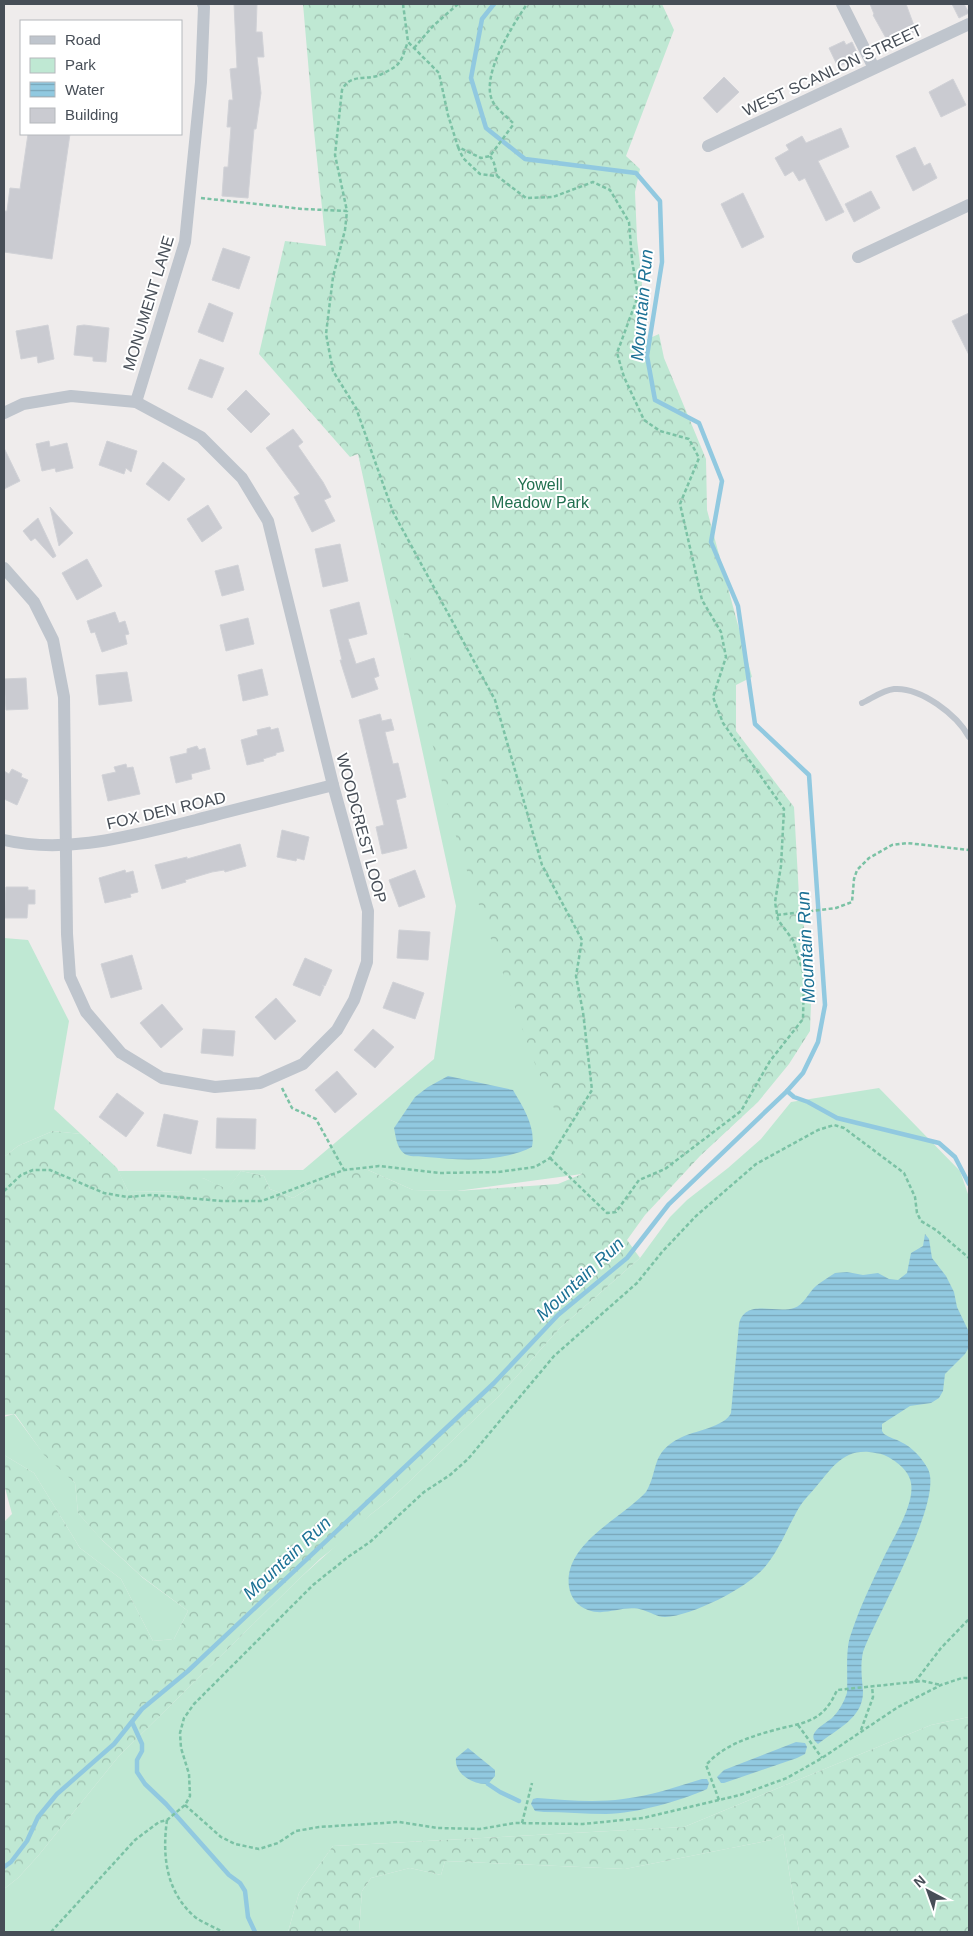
<svg xmlns="http://www.w3.org/2000/svg" width="973" height="1936" font-family="Arial,sans-serif">
<style>
.green{fill:#bfe8d3}
.forest{fill:url(#forest-crowns)}
.water{fill:url(#water-rules)}
.lines{fill:none;stroke-linecap:round;stroke-linejoin:round}
.stream{stroke:#91c9e0;stroke-width:4.5}
.building{fill:#cacbd1;stroke:#d1d2d7}
.path{stroke:#7bc2a5;stroke-width:2.5;stroke-dasharray:4 2.5;stroke-linecap:butt}
.lane{stroke:#bfc5cd;stroke-width:6}
.street{stroke:#bfc5cd;stroke-width:12}
.labels{text-anchor:middle;stroke-width:4;stroke-linejoin:round;paint-order:stroke}
.street-label{font-size:16px;fill:#474e57;stroke:#fff}
.park-label{font-size:16px;fill:#216f4f;stroke:#fff}
.water-label{font-size:18px;font-style:italic;fill:#1c7195;stroke:#fff}
</style>
<defs>
<pattern id="forest-crowns" width="20" height="18" patternUnits="userSpaceOnUse" patternTransform="scale(1.25)"><rect width="20" height="18" fill="#bfe8d3"/><path d="M2 6a3 3 0 1 1 6 0M12 15a3 3 0 1 1 6 0" fill="none" stroke="#9dbeae"/></pattern>
<pattern id="water-rules" width="6" height="5" patternUnits="userSpaceOnUse" patternTransform="scale(1.25)"><rect width="6" height="5" fill="#91c9e0"/><path d="M0 2.5h6" fill="none" stroke="#78a5b8"/></pattern>
</defs>
<rect width="100%" height="100%" fill="#efecec"/>
<!-- green -->
<g class="green">
<polygon points="358,454 582,1174 457,1191 413,1190 368,1170 311,1187 293,1198 270,1189 264,1176 241,1171 227,1190 203,1178 183,1192 128,1191 118,1171 303,1170 434,1059 456,906"/>
<polygon points="4,938 28,940 69,1021 54,1109 81,1134 53,1131 18,1146 4,1157"/>
<polygon points="879,1088 960,1171 969,1197 969,1717 931,1725 684,1827 333,1846 299,1893 288,1932 4,1932 4,1889 18,1878 38,1856 119,1756 300,1578 370,1515 393,1497 499,1396 559,1329 640,1258 670,1217 687,1200 728,1168 761,1139 791,1102"/>
<polygon points="14,1414 40,1449 75,1483 78,1513 103,1541 143,1578 188,1611 174,1639 153,1641 121,1579 80,1548 34,1473 4,1455 4,1417"/>
<polygon points="783,1834 799,1932 359,1932 362,1891 371,1878 410,1868 441,1875 445,1861 625,1869 771,1840"/>
</g>
<!-- forest -->
<g class="forest">
<polygon points="303,4 662,4 674,30 626,156 640,169 635,192 637,239 642,281 639,329 634,345 659,334 664,358 706,459 707,510 752,677 736,685 736,731 794,807 799,896 812,976 810,1031 789,1064 758,1102 700,1156 645,1215 627,1240 640,1258 559,1329 499,1396 393,1497 370,1515 348,1537 321,1558 300,1578 119,1756 38,1856 18,1878 4,1889 4,1522 12,1514 4,1484 4,1455 34,1473 80,1548 121,1579 153,1641 174,1639 188,1611 141,1576 99,1537 78,1513 75,1483 44,1455 15,1414 4,1415 4,1157 18,1146 53,1131 81,1134 117,1168 128,1191 183,1192 188,1181 203,1178 227,1189 241,1171 264,1176 270,1189 293,1198 311,1187 338,1168 368,1170 413,1190 457,1191 558,1184 582,1174 533,1059 459,848 358,454 350,457 259,354 285,241 326,246 314,131"/>
<polygon points="969,1717 969,1932 799,1932 783,1834 771,1840 625,1869 445,1861 441,1875 410,1868 371,1878 362,1891 359,1932 288,1932 299,1893 333,1846 684,1827 931,1725"/>
</g>
<!-- water -->
<g class="water">
<path d="M448 1076 513 1090C523 1107 536 1127 532 1147 499 1163 461 1160 426 1157 420 1156 411 1157 407 1155 397 1151 396 1137 394 1128L415 1097 428 1087Z"/>
<path d="M925 1234 929 1239 932 1258 946 1276 954 1292 957 1307 969 1332V1347L965 1354 945 1374 943 1391 939 1398 931 1403 910 1406 882 1424V1431L884 1434C890 1438 896 1439 901 1442 911 1446 923 1459 928 1469 944 1501 876 1616 863 1652 860 1666 862 1678 863 1692 863 1718 837 1729 818 1744 804 1734 825 1724 832 1718 839 1711 844 1702 847 1693 848 1676 845 1649 851 1634 860 1607 872 1582 884 1557 893 1538 915 1504 911 1483 909 1470 895 1460 884 1455 879 1453 874 1453 869 1452 841 1450 831 1470 815 1488 808 1496 801 1503 796 1513 786 1531 778 1552 764 1568 747 1588 692 1616 665 1617 657 1617 650 1612 643 1610 624 1604 606 1617 588 1610 577 1606 571 1598 569 1587 563 1544 621 1519 646 1492 659 1470 650 1453 680 1438 693 1431 725 1427 731 1413L739 1324C745 1298 775 1314 794 1308 804 1305 808 1293 816 1286 822 1281 829 1277 835 1273L847 1272 863 1275 878 1273 889 1279 898 1280 907 1273 911 1253 923 1246Z"/>
<polygon points="796,1742 805,1743 807,1747 805,1754 797,1758 724,1783 721,1783 717,1777 724,1770"/>
<path d="M468 1748 495 1770V1776L488 1784C473 1785 454 1774 456 1758Z"/>
<path d="M702 1779H707L709 1783 707 1789C678 1802 637 1813 606 1814 585 1814 564 1812 544 1812L535 1811 531 1804 533 1799 537 1798C566 1800 594 1803 623 1799 650 1796 676 1787 702 1779Z"/>
</g>
<g class="lines">
<!-- stream -->
<g class="stream">
<polyline points="787,1091 794,1097 808,1102 837,1118 939,1143 955,1157 969,1184"/>
<polyline points="132,1722 142,1744 142,1751 137,1760 137,1772 145,1784 166,1804 229,1875 240,1883 245,1891 248,1917 255,1932"/>
<polyline points="488,1784 500,1792 519,1801"/>
<polyline points="4,1867 11,1862 27,1841 38,1817 57,1794 114,1744 142,1709 188,1671 494,1383 558,1315 627,1258 669,1204 787,1091 803,1073 818,1042 825,1005 809,775 755,724 738,606 711,542 722,481 699,423 655,400 647,356 662,262 660,201 636,173 525,159 486,128 471,78 482,19 494,4"/>
</g>
</g>
<!-- building -->
<g class="building">
<polygon points="234,4 257,4 256,32 262,32 264,57 257,57 261,93 256,129 254,129 248,198 222,196 224,167 228,167 231,127 227,127 229,100 233,100 230,69 237,68"/>
<polygon points="870,4 906,4 916,31 905,36 903,33 887,40 873,15 874,14"/>
<polygon points="952,4 964,4 969,13 959,18"/>
<polygon points="844,41 846,45 852,42 859,57 838,67 829,48"/>
<polygon points="724,77 739,92 717,113 703,98"/>
<polygon points="953,79 966,105 941,117 929,92"/>
<polygon points="841,128 849,147 818,161 844,212 826,221 805,178 799,181 793,171 785,176 775,158 789,150 786,145 802,136 806,143"/>
<polygon points="28,134 70,134 52,259 4,252 4,211 7,211 10,188 20,189"/>
<polygon points="915,147 924,166 930,163 937,178 913,191 896,156"/>
<polygon points="871,191 880,208 854,222 845,204"/>
<polygon points="743,193 764,237 742,248 721,204"/>
<polygon points="223,248 250,257 239,289 212,280"/>
<polygon points="209,303 233,313 223,342 198,332"/>
<polygon points="969,313 969,355 952,321"/>
<polygon points="48,325 54,359 38,363 37,356 21,359 16,331"/>
<polygon points="84,325 109,328 106,362 93,361 93,357 74,355 77,326"/>
<polygon points="200,359 224,368 212,398 188,389"/>
<polygon points="246,390 270,414 251,433 227,409"/>
<polygon points="293,429 303,442 298,446 323,482 331,497 324,500 335,521 312,532 294,497 300,494 266,448"/>
<polygon points="49,441 50,447 67,443 73,468 56,472 55,468 42,471 36,444"/>
<polygon points="107,441 137,451 131,472 126,468 124,474 99,465"/>
<polygon points="4,448 20,481 4,489"/>
<polygon points="163,462 185,479 169,501 146,484"/>
<polygon points="208,505 222,528 202,542 187,519"/>
<polygon points="50,507 73,533 59,546"/>
<polygon points="38,518 56,556 53,558 35,538 31,541 23,531"/>
<polygon points="340,544 348,581 323,587 315,549"/>
<polygon points="87,559 102,586 77,600 62,573"/>
<polygon points="238,565 244,590 222,596 215,571"/>
<polygon points="359,602 367,634 348,639 356,664 374,658 379,676 374,678 378,689 352,698 340,660 342,660 330,610"/>
<polygon points="115,612 119,623 125,621 129,634 125,635 127,644 102,652 95,632 91,633 87,621"/>
<polygon points="248,618 254,644 226,651 220,625"/>
<polygon points="262,669 268,695 243,701 238,675"/>
<polygon points="127,672 132,701 99,705 96,675"/>
<polygon points="26,678 28,709 6,710 4,679"/>
<polygon points="380,714 382,721 391,719 394,730 385,732 393,764 398,763 406,797 396,800 407,848 382,854 376,827 384,825 359,720"/>
<polygon points="270,727 271,730 278,728 284,751 276,753 276,755 263,759 264,761 247,765 241,740 258,735 257,730"/>
<polygon points="197,746 199,750 205,748 210,769 191,774 192,779 176,783 170,757 187,753 187,749"/>
<polygon points="126,764 127,768 133,767 140,794 108,801 102,775 116,772 114,767"/>
<polygon points="12,769 22,774 21,777 28,780 17,805 4,799 4,771 9,774"/>
<polygon points="282,830 309,837 304,860 297,858 296,861 277,857"/>
<polygon points="240,844 246,866 225,872 224,870 212,872 185,880 186,882 162,889 155,865 187,857 187,859"/>
<polygon points="125,870 126,873 133,871 138,892 130,894 131,897 105,903 99,878"/>
<polygon points="415,870 425,897 399,907 389,880"/>
<polygon points="6,887 28,887 28,890 35,890 35,904 28,904 27,918 4,918"/>
<polygon points="399,930 430,932 428,960 397,958"/>
<polygon points="132,955 142,989 111,998 101,964"/>
<polygon points="305,958 332,970 325,986 322,985 324,987 320,996 293,985"/>
<polygon points="393,982 424,993 415,1019 383,1008"/>
<polygon points="276,998 296,1021 275,1040 255,1017"/>
<polygon points="162,1004 183,1029 161,1048 140,1023"/>
<polygon points="203,1029 235,1031 233,1056 201,1053"/>
<polygon points="373,1029 394,1047 375,1068 354,1050"/>
<polygon points="337,1071 357,1094 335,1113 315,1090"/>
<polygon points="117,1093 144,1113 126,1137 99,1117"/>
<polygon points="164,1114 198,1121 191,1154 157,1146"/>
<polygon points="217,1118 256,1119 255,1149 216,1148"/>
</g>
<g class="lines">
<!-- path -->
<g class="path">
<path d="M403 4 408 42 439 73 448 115 458 147 481 158 490 156 513 125V123C506 116 495 108 492 100 481 74 513 25 527 4"/>
<polyline points="414,48 433,26 458,4"/>
<polyline points="458,147 463,158 480,174 497,176 526,198 553,197 593,182 610,190 629,222 632,260 638,296 617,353 624,377 644,420 660,431 689,439 699,458 680,504 702,600 721,632 726,657 713,697 723,723 784,809 781,866 775,902 778,920 793,940 804,975 803,1019 770,1061 741,1111 665,1169 639,1180 616,1212 607,1213 550,1158"/>
<polyline points="490,156 494,163 497,176"/>
<path d="M201 198 303 209 347 211 335 155 342 90C350 74 363 80 377 76 382 74 395 68 398 64 403 59 405 48 408 42"/>
<polyline points="777,915 836,908 852,902 854,879 857,870 869,858 892,845 907,843 969,850"/>
<polyline points="282,1088 292,1108 316,1119 344,1170"/>
<polyline points="4,1191 21,1175 33,1170 50,1170 104,1193 127,1197 152,1195 222,1201 262,1201 344,1170 379,1166 439,1173 498,1172 535,1167 550,1158 592,1090 583,1012 576,976 582,940 542,865 495,700 393,512 356,408 333,371 326,334 333,277 345,230 347,211"/>
<polyline points="915,1682 941,1648 969,1619"/>
<polyline points="798,1725 822,1758"/>
<polyline points="861,1730 873,1697 872,1686"/>
<path d="M719 1800 706 1765C723 1746 746 1738 771 1731 802 1722 822 1725 837 1690L923 1681 941 1685"/>
<polyline points="185,1805 221,1837 235,1844 259,1849 278,1843 296,1831 319,1827 399,1822 438,1828 480,1829 515,1823 583,1824 643,1818 740,1795 787,1778 822,1758 898,1707 941,1685 962,1678 969,1678"/>
<path d="M167 1820C162 1856 166 1892 195 1917 203 1923 214 1927 223 1932"/>
<polyline points="522,1823 532,1783"/>
<polyline points="51,1932 135,1840 159,1822 167,1820 185,1805 190,1796 189,1774 181,1748 180,1733 184,1718 194,1704 313,1585 348,1557 370,1542 424,1492 450,1475 468,1459 554,1356 637,1283 662,1252 696,1216 756,1164 818,1130 834,1125 844,1128 904,1173 915,1197 917,1213 921,1221 936,1230 969,1258"/>
</g>
<!-- lane -->
<path class="lane" d="M862 703C871 699 883 690 894 689 921 687 957 715 969 737"/>
<!-- street -->
<g class="street">
<polyline points="842,4 874,68"/>
<polyline points="708,146 969,24"/>
<polyline points="858,257 969,205"/>
<polyline points="136,402 185,242 201,82 204,7 203,4"/>
<polyline points="4,413 23,404 71,396 136,402 201,437 242,478 268,521 333,785 368,911 367,962 354,1000 337,1030 303,1064 260,1083 215,1087 162,1078 121,1053 86,1012 70,977 67,934 64,697 53,640 34,602 4,568"/>
<path d="M4 840C68 855 133 835 196 820 241 808 287 797 333 785"/>
</g>
</g>
<g class="labels">
<!-- street labels -->
<g class="street-label">
<text transform="translate(832 70) rotate(-25)" y="6">WEST SCANLON STREET</text>
<text transform="translate(148 303) rotate(-73)" y="6">MONUMENT LANE</text>
<text transform="translate(166 810) rotate(-13)" y="6">FOX DEN ROAD</text>
<text transform="translate(362 828) rotate(75)" y="6">WOODCREST LOOP</text>
</g>
<!-- park labels -->
<g class="park-label">
<text x="540" y="490">Yowell<tspan x="540" dy="18">Meadow Park</tspan></text>
</g>
<!-- water labels -->
<g class="water-label">
<text transform="translate(642 305) rotate(-85)" y="6">Mountain Run</text>
<text transform="translate(806 947) rotate(-93)" y="6">Mountain Run</text>
<text transform="translate(580 1279) rotate(-43)" y="6">Mountain Run</text>
<text transform="translate(287 1558) rotate(-43)" y="6">Mountain Run</text>
</g>
</g>
<!-- border -->
<rect width="973" height="1936" fill="none" stroke="#474e57" stroke-width="10"/>
<!-- legend -->
<rect x="20" y="20" width="162" height="115" fill="#ffffff" stroke="#b5b8bc"/>
<rect x="30" y="36" width="25" height="8" fill="#bfc5cd" stroke="#b5b8bc"/>
<text x="65" y="45" font-size="15" fill="#474e57">Road</text>
<rect x="30" y="58" width="25" height="15" fill="#bfe8d3" stroke="#b5b8bc"/>
<text x="65" y="70" font-size="15" fill="#474e57">Park</text>
<rect x="30" y="82" width="25" height="15" fill="url(#water-rules)" stroke="#b5b8bc"/>
<text x="65" y="95" font-size="15" fill="#474e57">Water</text>
<rect x="30" y="108" width="25" height="15" fill="#cacbd1" stroke="#b5b8bc"/>
<text x="65" y="120" font-size="15" fill="#474e57">Building</text>
<!-- north arrow -->
<g transform="translate(928 1891) rotate(319)" stroke="#ffffff" stroke-width="4" paint-order="stroke">
<path d="M0-4L9 19L0 12L-9 19Z" fill="#474e57"/>
<text y="-8" font-size="14" font-weight="bold" text-anchor="middle" fill="#474e57">N</text>
</g>
</svg>
